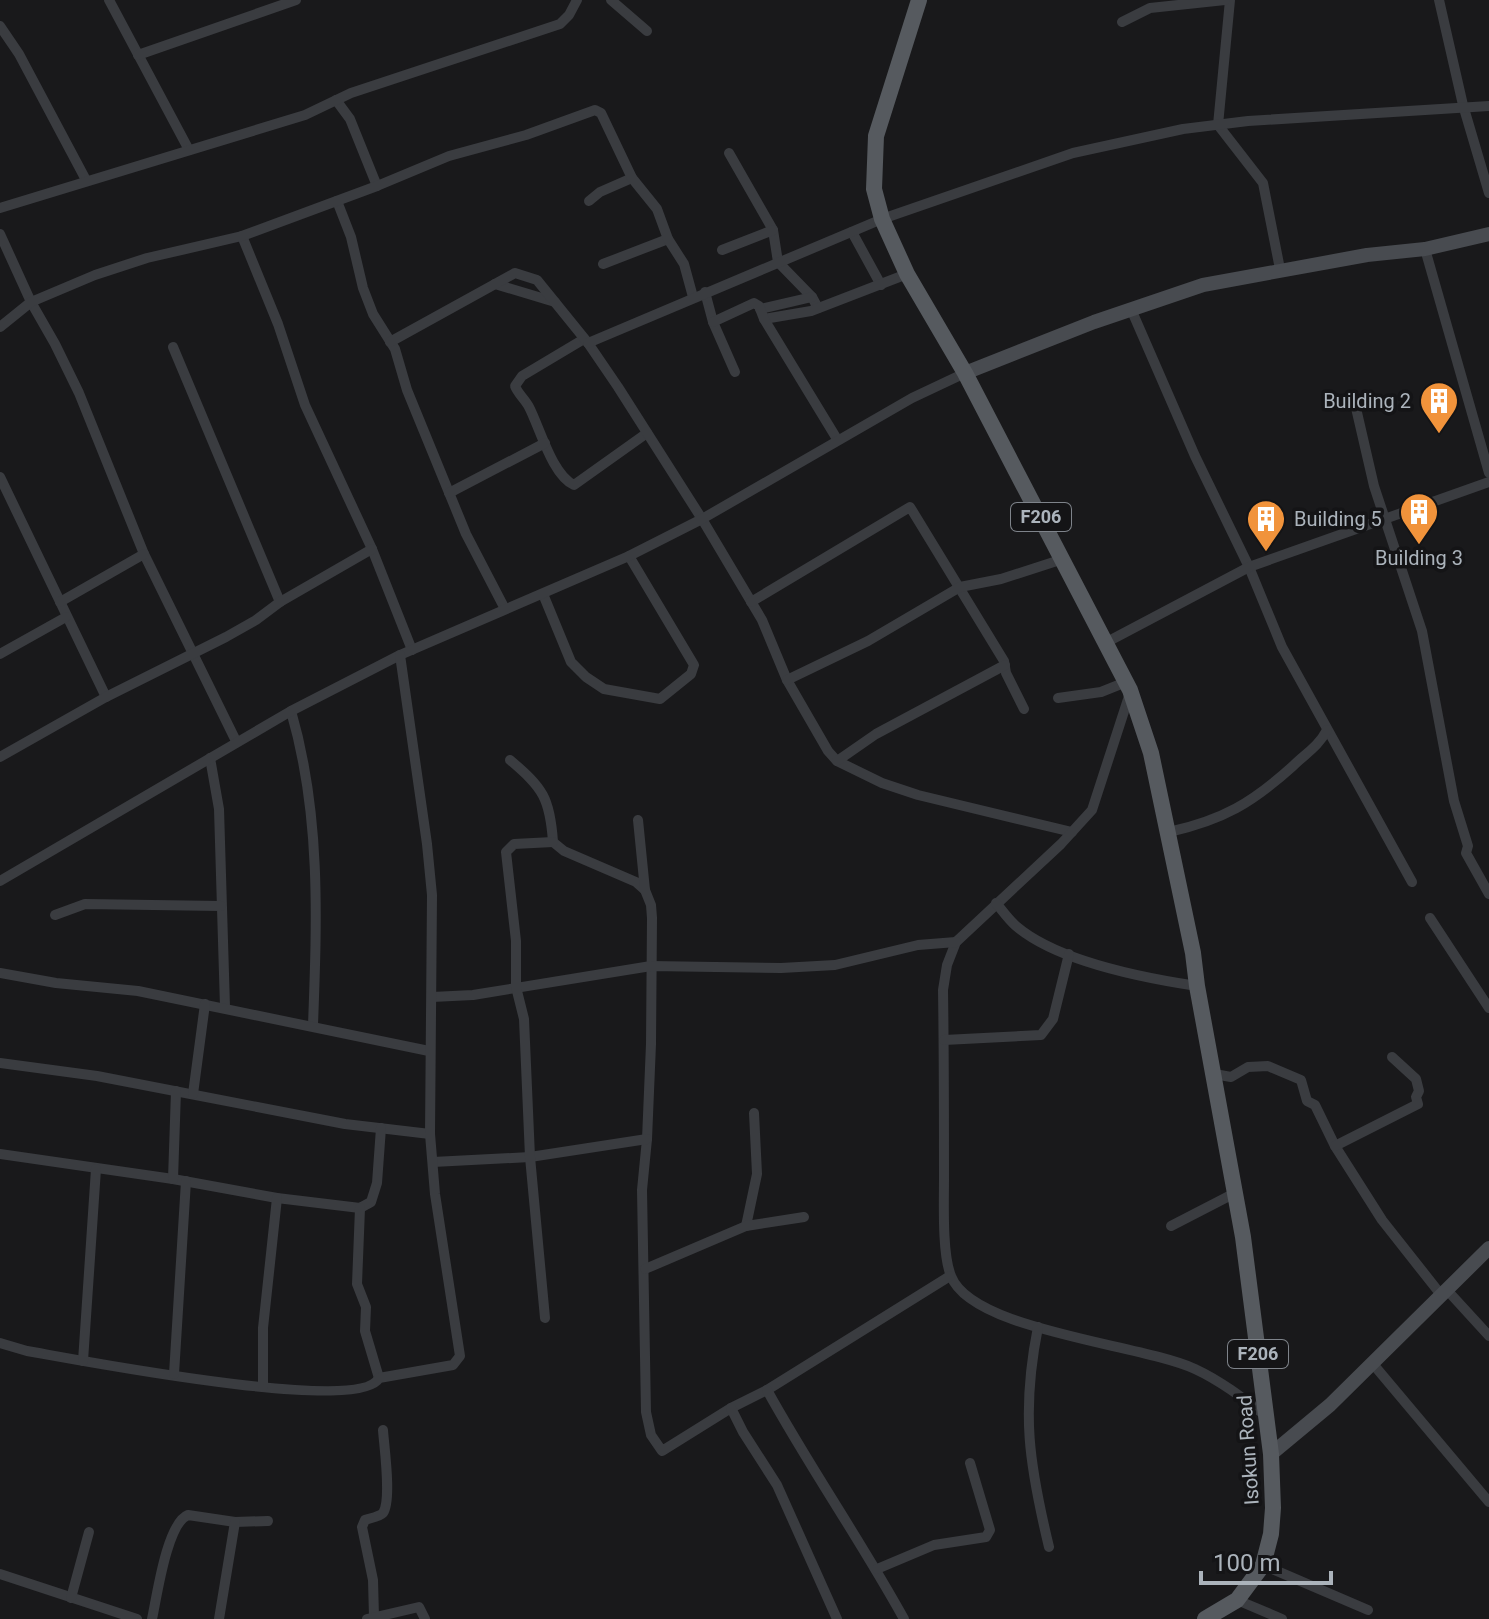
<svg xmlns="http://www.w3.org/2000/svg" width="1489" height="1619" font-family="Roboto,sans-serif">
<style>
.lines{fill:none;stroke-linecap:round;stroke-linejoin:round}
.street{stroke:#3a3c40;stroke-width:10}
.secondary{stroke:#484b50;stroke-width:14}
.primary{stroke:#565a5f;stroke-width:16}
.labels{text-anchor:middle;stroke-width:7;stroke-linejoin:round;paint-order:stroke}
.shield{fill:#141416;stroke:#7e838a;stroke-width:2}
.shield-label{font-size:18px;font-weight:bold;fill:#abb3bb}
.poi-label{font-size:20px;fill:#abb3bb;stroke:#141416;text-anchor:end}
.street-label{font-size:20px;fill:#abb3bb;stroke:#141416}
</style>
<rect width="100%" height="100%" fill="#19191b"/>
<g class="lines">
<!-- street -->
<g class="street">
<polyline points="109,0 189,150"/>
<polyline points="611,0 647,31"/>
<polyline points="1230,0 1218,125 1263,183 1280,269"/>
<polyline points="1439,0 1463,105 1489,193"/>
<polyline points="1122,22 1150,8 1225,0"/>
<polyline points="0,26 19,54 86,180"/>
<polyline points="138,55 296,0"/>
<polyline points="336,100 350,119 377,186"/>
<polyline points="729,153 773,230 778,262 812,297 818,308"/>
<polyline points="337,201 351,237 363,288 373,314 395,349 407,390 466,534 505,609"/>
<polyline points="589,201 600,192 632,178"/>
<polyline points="0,208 305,115 351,93 560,24 569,15 577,0"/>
<polyline points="852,232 881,285"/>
<polyline points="0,234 31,302 55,344 79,393 144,554 236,741"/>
<polyline points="242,236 278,324 305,405 372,549 412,650"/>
<polyline points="1425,249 1489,473"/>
<polyline points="722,250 773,230"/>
<polyline points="603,264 668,239"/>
<polyline points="495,284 555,302"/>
<polyline points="705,292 713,322 735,372"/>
<polyline points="760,309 812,297"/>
<polyline points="1131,309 1195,456 1249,567 1282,647 1412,882"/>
<polyline points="764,319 811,311 907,274"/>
<polyline points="713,322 754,303 759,306 764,319 837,439"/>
<polyline points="0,327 31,302 95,275 147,258 242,236 377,186 449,156 526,135 595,110 601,113 632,178 657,209 668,239 684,264 693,297"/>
<path d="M584 339 522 376 515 386C518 394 525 399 529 407 540 428 552 475 574 485L647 433"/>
<polyline points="390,342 515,273 537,280 588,343 618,387 702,519 762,620 787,680 828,751 837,761 882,783 918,795 1072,832"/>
<polyline points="588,343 882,219 1073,153 1183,129 1248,121 1489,106"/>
<polyline points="173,347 280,602"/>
<polyline points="1356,408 1374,486 1422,631 1454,801 1468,846 1466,853 1489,894"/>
<polyline points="0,477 106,697"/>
<polyline points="449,493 545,443"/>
<polyline points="543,594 571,662 586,677 604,689 660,699 691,674 694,665 629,556"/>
<polyline points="60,602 144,554"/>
<polyline points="751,602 910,507 1004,661 1006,673 1024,709"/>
<polyline points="1107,642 1249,567 1489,482"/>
<polyline points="0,654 66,617"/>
<polyline points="787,680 868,641 960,587 1001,579 1063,559"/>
<path d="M1130 693 1092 810 1061 844 956 942 947 965 943 990C944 1053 944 1116 944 1179 944 1203 942 1254 951 1276 972 1331 1141 1344 1195 1369 1221 1381 1244 1399 1266 1416"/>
<polyline points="1058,698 1101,692 1126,682"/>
<path d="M291 711C321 814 317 919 313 1025"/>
<polyline points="0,757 106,697 226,637 256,620 280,602 372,549"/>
<polyline points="210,758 219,809 225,1007"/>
<path d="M510 760C543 788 550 798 553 842L564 851 636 882 645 890"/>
<polyline points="837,761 876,734 1005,665"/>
<polyline points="638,820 645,890 651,905 652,918 651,1044 647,1139 642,1190 646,1412 651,1435 662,1451 731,1408 767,1390 950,1276"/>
<path d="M1169 832C1223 820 1252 803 1293 766 1306 753 1318 747 1327 730"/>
<polyline points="0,881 291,711 400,655 629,556 702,519 912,398 965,373"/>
<path d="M996 903C1002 910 1008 919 1016 926 1057 961 1144 978 1197 986"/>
<polyline points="55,915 85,904 221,906"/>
<polyline points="1430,918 1489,1008"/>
<polyline points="0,973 56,983 138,991 429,1051"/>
<polyline points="432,997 473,995 651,966 781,968 835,965 918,945 956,942"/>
<polyline points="944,1040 1041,1035 1053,1019 1069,954"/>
<polyline points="0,1063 97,1076 345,1124 430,1134"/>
<polyline points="1214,1077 1220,1075 1231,1077 1248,1067 1268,1066 1301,1080 1307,1101 1315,1105 1335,1146 1382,1220 1442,1296"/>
<polyline points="193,1094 205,1004"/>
<polyline points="1335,1146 1418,1104 1416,1097 1419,1091 1416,1079 1392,1057"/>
<polyline points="0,1154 173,1179 277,1198 360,1208 371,1202 377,1183 381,1128"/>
<polyline points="433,1162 530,1157 647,1139"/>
<polyline points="173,1179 176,1091"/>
<polyline points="360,1208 357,1284 366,1307 365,1331 379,1378"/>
<polyline points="746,1226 757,1174 754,1113"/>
<polyline points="1171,1226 1235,1193"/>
<polyline points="645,1269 746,1226 804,1217"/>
<polyline points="1447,1290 1489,1336"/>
<polyline points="545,1318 530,1157 524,1019 516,987 516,941 506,852 514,844 553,842"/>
<path d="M1038 1327C1021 1412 1029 1464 1049 1547"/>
<path d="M0 1343 27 1351C74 1359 360 1415 379 1378L453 1365 460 1356 435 1194 430 1134 432 895 427 844 400 655"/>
<polyline points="83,1361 96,1169"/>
<polyline points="1373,1364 1489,1502"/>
<polyline points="174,1374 186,1181"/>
<polyline points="263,1387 263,1328 277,1198"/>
<path d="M767 1390C810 1468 861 1541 904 1619"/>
<polyline points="731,1408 743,1432 777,1485 837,1619"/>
<polyline points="1263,1565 1368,1610"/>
<polyline points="877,1569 934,1545 986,1537 990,1530 970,1463"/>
<polyline points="0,1574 137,1619"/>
<polyline points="71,1598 89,1532"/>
<polyline points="1237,1600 1282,1619"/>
<path d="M374 1617 373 1580 362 1527 365 1520C370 1518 379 1517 383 1513 392 1500 384 1446 383 1430"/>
<path d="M152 1619C157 1596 167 1523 188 1515L235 1522 268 1521"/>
<polyline points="219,1619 235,1522"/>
<polyline points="367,1619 419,1607 425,1619"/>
</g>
<!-- secondary -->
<g class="secondary">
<polyline points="965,373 1094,322 1203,285 1367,255 1425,249 1489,234"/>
<polyline points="1271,1454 1330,1405 1489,1248"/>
</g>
<!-- primary -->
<polyline class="primary" points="919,0 876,136 874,189 882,219 907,274 965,373 1130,690 1151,753 1193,953 1197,986 1243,1237 1271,1454 1273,1508 1271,1534 1263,1565 1237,1600 1205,1619"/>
</g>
<!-- icons -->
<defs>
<symbol id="building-pin" viewBox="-11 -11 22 30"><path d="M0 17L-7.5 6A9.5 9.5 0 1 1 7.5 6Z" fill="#f1933b" stroke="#141416"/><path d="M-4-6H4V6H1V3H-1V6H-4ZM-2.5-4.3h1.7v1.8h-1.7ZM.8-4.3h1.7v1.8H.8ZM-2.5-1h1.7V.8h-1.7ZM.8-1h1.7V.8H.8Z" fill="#fff"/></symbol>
</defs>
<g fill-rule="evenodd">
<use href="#building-pin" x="1417" y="379" width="44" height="60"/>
<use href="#building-pin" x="1397" y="490" width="44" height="60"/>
<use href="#building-pin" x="1244" y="497" width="44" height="60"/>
</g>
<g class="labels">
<!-- shield labels -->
<g class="shield">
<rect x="1011" y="503" width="60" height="28" rx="6"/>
<rect x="1228" y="1340" width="60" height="28" rx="6"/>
</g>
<g class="shield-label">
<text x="1041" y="523">F206</text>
<text x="1258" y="1360">F206</text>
</g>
<!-- poi labels -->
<g class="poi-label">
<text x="1411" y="408">Building 2</text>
<text x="1294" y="526" text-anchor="start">Building 5</text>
<text x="1419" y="565" text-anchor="middle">Building 3</text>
</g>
<!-- street labels -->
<g class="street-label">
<text transform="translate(1248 1450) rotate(-94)" y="7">Isokun Road</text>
</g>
</g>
<!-- scale -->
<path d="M1201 1571v12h130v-12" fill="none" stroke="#abb3bb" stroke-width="4"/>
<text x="1213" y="1571" font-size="24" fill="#abb3bb" stroke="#141416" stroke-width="6" paint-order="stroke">100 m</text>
</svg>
